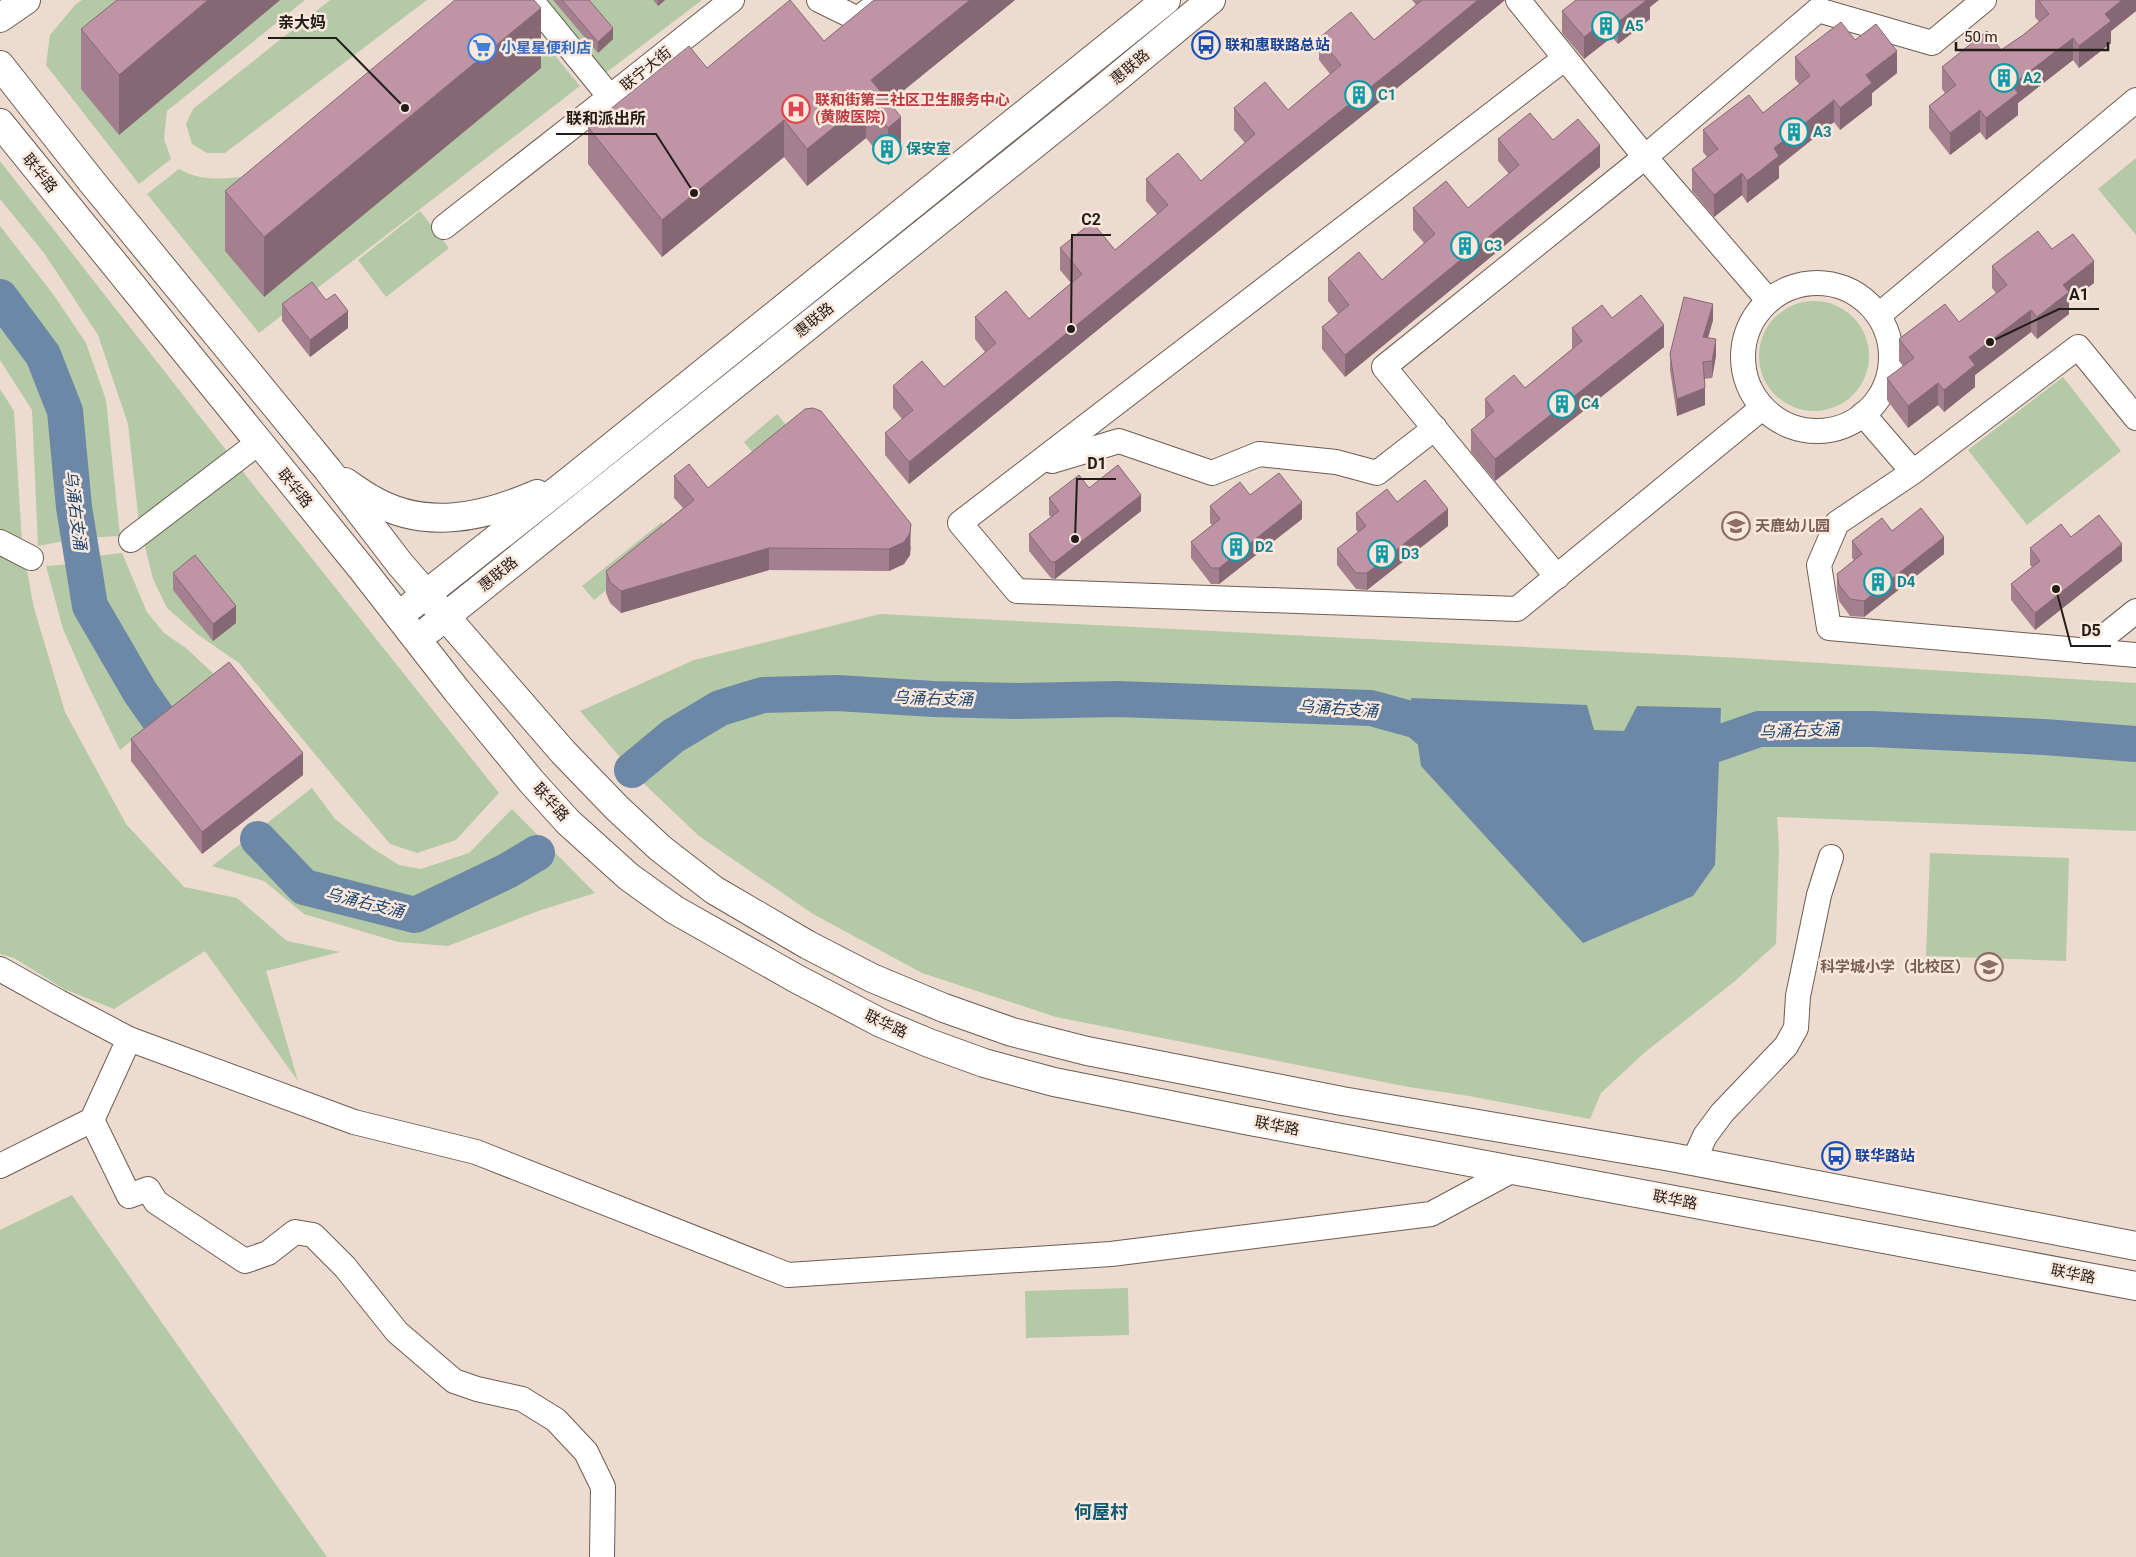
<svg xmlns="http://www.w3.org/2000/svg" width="2136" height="1557" font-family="Roboto,'Noto Sans SC',sans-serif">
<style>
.green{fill:#b4c9a6}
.water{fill:#6d88a6}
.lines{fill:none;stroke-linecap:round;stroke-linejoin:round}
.river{stroke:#6d88a6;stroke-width:36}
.minor-casing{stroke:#6c5d53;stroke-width:26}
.tertiary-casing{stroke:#6c5d53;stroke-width:30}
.minor{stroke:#fff;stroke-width:24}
.tertiary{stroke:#fff;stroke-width:28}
.wall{fill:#a4808e}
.shaded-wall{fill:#866874}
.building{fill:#bf95a5;stroke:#866874}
.labels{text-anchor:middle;stroke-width:5;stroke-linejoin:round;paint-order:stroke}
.culture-label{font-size:15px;font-weight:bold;fill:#0d838f;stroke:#fae8dc;text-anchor:start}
.transit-label{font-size:15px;font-weight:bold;fill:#164399;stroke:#fae8dc;text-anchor:start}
.shop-label{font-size:15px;font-weight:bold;fill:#366cbe;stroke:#fae8dc;text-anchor:start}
.street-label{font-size:15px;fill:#231d19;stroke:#fae8dc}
.health-label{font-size:15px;font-weight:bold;fill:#be3a42;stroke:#fae8dc;text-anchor:start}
.education-label{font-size:15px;font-weight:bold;fill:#785e54;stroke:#fae8dc;text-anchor:start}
.water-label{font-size:16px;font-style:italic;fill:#1d456f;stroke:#fae8dc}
.quarter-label{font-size:18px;font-weight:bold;fill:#0f5974;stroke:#fae8dc}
.leader{fill:none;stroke:#231d19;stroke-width:2}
.callout-dot{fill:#231d19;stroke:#fae8dc;stroke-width:2}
.callout-label{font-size:16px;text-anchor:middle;font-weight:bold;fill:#231d19;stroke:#fae8dc;stroke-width:5;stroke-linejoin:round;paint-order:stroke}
</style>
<rect width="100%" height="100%" fill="#eddbcf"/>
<!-- green -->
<g class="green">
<polygon points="82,0 305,0 167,111 164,139 171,159 139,184 46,65 50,35 75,5"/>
<polygon points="330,0 427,0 225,153 207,153 192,144 186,124 193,109"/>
<path d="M509 0 580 86 259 333 147 194 179 169C200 181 219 179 243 177Z"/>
<polygon points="540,0 702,0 603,75"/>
<polygon points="2136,158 2136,235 2098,189"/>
<polygon points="0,161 251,482 499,793 456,840 417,853 390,844 239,663 197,634 167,608 153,579 139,523 128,424 98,335 44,253 0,199"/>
<polygon points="420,211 449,248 386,297 358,260"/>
<polygon points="0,226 53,294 86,343 106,400 120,536 83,538 80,453 71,404 48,347 0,285"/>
<circle cx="1814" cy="356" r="55"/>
<polygon points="0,308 34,353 57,411 69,540 38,546 32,410 0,360"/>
<polygon points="2063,377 2121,451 2027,525 1968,450"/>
<polygon points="0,389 14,411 22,544 34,608 65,712 126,824 184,887 237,898 287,941 340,952 266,971 298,1081 205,951 114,1009 64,989 14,958 0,954"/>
<polygon points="777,414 796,437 762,464 744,442"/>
<polygon points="662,522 674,536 594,600 582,586"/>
<polygon points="122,553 147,612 164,633 186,648 217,677 165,715 142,682 96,602 88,557"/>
<polygon points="72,564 93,631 152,724 120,750 86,681 63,629 46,566"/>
<polygon points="880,614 1741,658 2136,683 2136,831 1777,817 1779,849 1776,944 1735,981 1644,1053 1601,1093 1590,1119 1469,1096 1409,1087 1056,1017 922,973 813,914 699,836 640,780 580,711 694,660"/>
<polygon points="312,788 335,819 372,848 399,865 421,869 469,853 512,809 595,893 538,911 448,946 398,942 304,914 264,881 212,866"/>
<polygon points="1930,853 2069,858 2066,961 1926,956"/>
<polygon points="72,1195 327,1557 0,1557 0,1230"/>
<polygon points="1128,1288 1129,1335 1026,1338 1025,1291"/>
</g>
<!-- water -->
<polygon class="water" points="1411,698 1587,705 1594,730 1624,731 1637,706 1721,708 1715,865 1693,896 1583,943 1421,766"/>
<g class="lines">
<!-- river -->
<g class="river">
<polyline points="0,297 43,355 65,411 74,507 90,606 140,692 161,722"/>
<polyline points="1673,759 1759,729 1872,729 2044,737 2136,744"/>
<polyline points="632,770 673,736 720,708 763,695 837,693 933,699 1017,701 1117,699 1371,708 1418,721 1452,750"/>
<polyline points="258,839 304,887 415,915 507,871 537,853"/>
</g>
<defs>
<g id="minor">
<polyline points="531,0 610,97 732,0"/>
<polyline points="819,0 858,19 882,0"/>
<polyline points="1518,0 1645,157 1768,300"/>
<polyline points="1818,10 1932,43 1984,0"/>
<polyline points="1564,59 960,523 1017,591 1517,609 1762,408"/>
<polyline points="444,227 610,97"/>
<circle cx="1817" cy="357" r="74"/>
<polyline points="1879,315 2136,100"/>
<polyline points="1863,414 1913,472"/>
<polyline points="2136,418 2078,347 1913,472 1837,523 1819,565 1829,628 2136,655"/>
<polyline points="1052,461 1119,441 1212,473 1259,454 1336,462 1377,473 1435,428"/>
<polyline points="131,540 258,443"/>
<polyline points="0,542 31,558"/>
<polyline points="1557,577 1384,367 1645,157 1818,10"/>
<polyline points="2086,651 2136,611"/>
<polyline points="0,969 59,1002 129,1039 354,1122 476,1152 788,1275 1111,1254 1431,1214 1513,1170"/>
<polyline points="92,1120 129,1196 148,1189 156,1202 245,1261 268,1253 295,1232 313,1235 345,1267 397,1332 454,1381 477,1389 522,1399 556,1420 586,1452 603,1487 602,1557"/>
<polyline points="1693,1162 1705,1136 1722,1113 1786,1046 1796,1028 1798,996 1819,895 1831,857"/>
<polyline points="0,1166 92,1120 129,1039"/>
</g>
<g id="tertiary">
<polyline points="0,18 26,0"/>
<polyline points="0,65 92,182 328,470 400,564 563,752 617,808 660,848 714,890 808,945 872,978 944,1008 1012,1032 1087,1051 1342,1101 1671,1157 2136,1246"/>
<polyline points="0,123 362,569 457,691 531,781 568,822 629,877 675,910 797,979 881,1023 929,1043 984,1063 1054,1082 1250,1121 2136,1286"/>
<path d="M345 482C354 488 362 494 371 499 425 531 484 517 537 494"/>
<polyline points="411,606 573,478 1166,0"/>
<polyline points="430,629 1097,94 1211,0"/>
</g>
</defs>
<!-- minor casing -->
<use href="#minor" class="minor-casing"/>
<!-- tertiary casing -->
<use href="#tertiary" class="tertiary-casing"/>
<!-- minor -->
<use href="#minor" class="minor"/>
<!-- tertiary -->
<use href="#tertiary" class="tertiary"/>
</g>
<!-- wall -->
<g class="wall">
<polygon points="280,0 119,135 81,89 81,29"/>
<polygon points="553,0 589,0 613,39 598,53"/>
<polygon points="653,0 665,0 658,6"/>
<polygon points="874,0 1015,0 889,102 901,154 888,165 866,138 807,186 784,157 662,257 588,164 588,127 707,68 824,41"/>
<polygon points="1412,0 1505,0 1422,68 1253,203 909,484 885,455 885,433 902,419 893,408 893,386 944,387 985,352 975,339 975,317 1029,319 1071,283 1060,270 1060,248 1115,250 1157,214 1146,201 1146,179 1201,181 1245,143 1234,130 1234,108 1288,110 1330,74 1319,60 1319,38 1374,40 1416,5"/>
<polygon points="2035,0 2136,0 2136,11 2111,31 2111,43 2079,68 2073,60 2018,103 2018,115 1986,140 1980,132 1950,155 1929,128 1929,106 1945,93 1942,89 1942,67 2001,50 2023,35 2039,22 2035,17"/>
<polygon points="1650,7 1650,19 1618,44 1612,37 1584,59 1562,33 1562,11"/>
<polygon points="1855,40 1897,73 1872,93 1872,105 1840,130 1834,122 1779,166 1779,178 1747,203 1742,195 1714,217 1692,191 1692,169 1707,157 1703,152 1703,130 1763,113 1799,84 1795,79 1795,57"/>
<polygon points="541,68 264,297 225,251 225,191"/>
<polygon points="1498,139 1553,140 1600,167 1345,377 1322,349 1322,327 1338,314 1328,301 1328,278 1382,280 1424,243 1413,230 1413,208 1468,208 1509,174 1498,161"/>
<polygon points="2052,249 2094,283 2069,302 2069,314 2037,339 2031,332 1975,375 1975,387 1944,412 1938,405 1908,428 1887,400 1887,378 1903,366 1899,361 1899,339 1959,322 1996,293 1992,288 1992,266"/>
<polygon points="282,304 348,328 310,357 282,321"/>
<polygon points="1612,318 1664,347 1495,481 1471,452 1471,430 1485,419 1485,399 1525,388 1572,349 1572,328"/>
<polygon points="1713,320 1708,338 1716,356 1712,378 1704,379 1705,405 1677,416 1670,370 1670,354"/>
<polygon points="674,476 708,488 911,546 910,555 904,564 889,571 769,570 621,613 610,603 606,593 606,571 683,508 674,498"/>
<polygon points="1089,488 1141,511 1055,579 1051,578 1029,551 1029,534 1051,517 1049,515 1049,498"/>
<polygon points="1250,495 1302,519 1219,584 1211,584 1191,558 1191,542 1212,525 1210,523 1210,506"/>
<polygon points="1397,502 1448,526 1367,590 1356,589 1337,565 1337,549 1358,532 1356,530 1356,513"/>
<polygon points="1892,531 1944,554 1864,617 1850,616 1839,601 1837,590 1837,574 1854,560 1852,558 1852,541"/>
<polygon points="2071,537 2122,561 2035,630 2011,600 2011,584 2032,567 2030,565 2030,548"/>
<polygon points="173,573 236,623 213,641 173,590"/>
<polygon points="131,739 303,775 202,854 131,761"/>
</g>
<!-- shaded-wall -->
<g class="shaded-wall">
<polygon points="208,0 280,0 119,135 119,75"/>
<polygon points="658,0 665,0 658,6"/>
<polygon points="970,0 1015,0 876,113 871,80"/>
<polygon points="1478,0 1505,0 1422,68 1253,203 909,484 909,462 1253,181"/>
<polygon points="1644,0 1659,0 1650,7 1650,19 1618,44 1618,22"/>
<polygon points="2122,0 2136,0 2136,11 2111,31 2111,43 2079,68 2079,46 2105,14"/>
<polygon points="541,8 541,68 264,297 264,237"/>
<polygon points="1612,15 1612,37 1584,59 1584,37"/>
<polygon points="613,28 613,39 598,53 598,42"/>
<polygon points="2073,38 2073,60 2018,103 2018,115 1986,140 1986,118 2012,85"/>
<polygon points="1897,51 1897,73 1872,93 1872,105 1840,130 1840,108 1866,75"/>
<polygon points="1834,100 1834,122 1779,166 1779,178 1747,203 1747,181 1774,148"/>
<polygon points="866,101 866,138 807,186 807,149"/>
<polygon points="1980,110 1980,132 1950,155 1950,133"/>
<polygon points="901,117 901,154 888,165 888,128"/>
<polygon points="784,120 784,157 662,257 662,220"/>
<polygon points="1600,145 1600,167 1345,377 1345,355"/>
<polygon points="1742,173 1742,195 1714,217 1714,195"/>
<polygon points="2094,261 2094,283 2069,302 2069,314 2037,339 2037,317 2063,285"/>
<polygon points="1713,304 1713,320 1703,354 1703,337"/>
<polygon points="2031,310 2031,332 1975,375 1975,387 1944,412 1944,390 1969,357"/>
<polygon points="348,311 348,328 310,357 310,340"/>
<polygon points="1664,325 1664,347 1495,481 1495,459"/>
<polygon points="1716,339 1716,356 1712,378 1712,361"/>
<polygon points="1938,383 1938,405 1908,428 1908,406"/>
<polygon points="1705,388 1705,405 1677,416 1677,399"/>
<polygon points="1141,495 1141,511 1055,579 1055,562"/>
<polygon points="1302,502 1302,519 1219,584 1219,568"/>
<polygon points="1448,509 1448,526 1367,590 1367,573"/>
<polygon points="911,524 910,555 904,564 889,571 889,549"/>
<polygon points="1944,537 1944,554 1864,617 1864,601"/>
<polygon points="2122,544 2122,561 2035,630 2035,613"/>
<polygon points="769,548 769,570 621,613 621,591"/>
<polygon points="236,606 236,623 213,641 213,624"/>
<polygon points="303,753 303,775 202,854 202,832"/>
</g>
<!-- building -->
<g class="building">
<polygon points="117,0 208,0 119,75 81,29"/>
<polygon points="455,0 534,0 541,8 264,237 225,191"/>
<polygon points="562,0 589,0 613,28 598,42"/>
<polygon points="790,0 824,41 874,0 970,0 871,80 901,117 888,128 866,101 807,149 784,120 662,220 588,127 689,46 707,68"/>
<polygon points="1422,0 1478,0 1422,46 1253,181 909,462 885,433 913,410 893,386 922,361 944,387 996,343 975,317 1006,291 1029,319 1082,274 1060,248 1092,222 1115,250 1168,205 1146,179 1178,153 1201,181 1255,134 1234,108 1265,82 1288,110 1341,65 1319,38 1351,12 1374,40"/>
<polygon points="1576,0 1647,0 1618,22 1612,15 1584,37 1562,11"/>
<polygon points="2038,0 2122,0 2105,14 2111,21 2079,46 2073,38 2012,85 2018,93 1986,118 1980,110 1950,133 1929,106 1956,85 1942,67 1987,31 2001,50 2023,35 2049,14"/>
<polygon points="1841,22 1855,40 1876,24 1897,51 1866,75 1872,83 1840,108 1834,100 1774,148 1779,156 1747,181 1742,173 1714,195 1692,169 1718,149 1703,130 1749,95 1763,113 1810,76 1795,57"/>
<polygon points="1530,113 1553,140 1578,119 1600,145 1345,355 1322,327 1349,305 1328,278 1359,252 1382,280 1435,234 1413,208 1446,181 1468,208 1519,165 1498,139"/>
<polygon points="2038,231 2052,249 2073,234 2094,261 2063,285 2069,292 2037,317 2031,310 1969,357 1975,365 1944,390 1938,383 1908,406 1887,378 1914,358 1899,339 1945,304 1959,322 2007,285 1992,266"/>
<polygon points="312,282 326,300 335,294 348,311 310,340 282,304"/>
<polygon points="1641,295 1664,325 1495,459 1471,430 1494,411 1485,399 1514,375 1525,388 1582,341 1572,328 1602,305 1612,318"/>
<polygon points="1684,297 1713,304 1703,337 1716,339 1712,361 1703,362 1705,388 1677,399 1670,354"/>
<polygon points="813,408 821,411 911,524 910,533 904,542 889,549 769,548 621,591 610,582 606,571 694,500 674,476 689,464 708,488 805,409"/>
<polygon points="1118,465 1141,495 1055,562 1051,562 1029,534 1059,511 1049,498 1079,475 1089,488"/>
<polygon points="1279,473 1302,502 1219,568 1211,568 1191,542 1220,519 1210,506 1240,482 1250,495"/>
<polygon points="1425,480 1448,509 1367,573 1356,573 1337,549 1366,526 1356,513 1387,489 1397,502"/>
<polygon points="1921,508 1944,537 1864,601 1850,599 1839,585 1837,574 1862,554 1852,541 1882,518 1892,531"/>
<polygon points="2099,515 2122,544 2035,613 2011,584 2040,561 2030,548 2061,524 2071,537"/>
<polygon points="195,555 236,606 213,624 173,573"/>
<polygon points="229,662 303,753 202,832 131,739"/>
</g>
<!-- icons -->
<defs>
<symbol id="building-ring" viewBox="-11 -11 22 22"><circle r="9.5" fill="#fae8dc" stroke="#0f9aa8" stroke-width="1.5"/><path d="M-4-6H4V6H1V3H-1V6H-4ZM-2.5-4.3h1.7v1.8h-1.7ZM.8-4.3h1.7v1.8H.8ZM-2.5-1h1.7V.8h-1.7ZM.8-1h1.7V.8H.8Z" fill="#0f9aa8"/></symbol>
<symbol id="bus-ring" viewBox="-11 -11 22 22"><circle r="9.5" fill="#fae8dc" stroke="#1a4fb4" stroke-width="1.5"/><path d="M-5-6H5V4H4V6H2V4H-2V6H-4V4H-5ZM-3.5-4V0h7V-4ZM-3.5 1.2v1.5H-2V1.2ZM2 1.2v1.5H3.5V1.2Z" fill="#1a4fb4"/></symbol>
<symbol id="supermarket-ring" viewBox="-11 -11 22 22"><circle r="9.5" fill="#fae8dc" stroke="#3f7fe0" stroke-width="1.5"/><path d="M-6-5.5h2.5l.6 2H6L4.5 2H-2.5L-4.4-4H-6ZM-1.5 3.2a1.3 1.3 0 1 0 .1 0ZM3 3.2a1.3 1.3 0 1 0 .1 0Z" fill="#3f7fe0"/></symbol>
<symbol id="hospital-ring" viewBox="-11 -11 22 22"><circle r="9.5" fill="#fae8dc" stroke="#e0444e" stroke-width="1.5"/><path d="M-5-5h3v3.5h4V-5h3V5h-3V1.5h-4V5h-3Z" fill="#e0444e"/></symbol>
<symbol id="school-ring" viewBox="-11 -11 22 22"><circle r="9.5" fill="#fae8dc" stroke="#8d6e63" stroke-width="1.5"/><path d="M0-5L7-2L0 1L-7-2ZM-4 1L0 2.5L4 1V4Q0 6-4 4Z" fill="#8d6e63"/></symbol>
</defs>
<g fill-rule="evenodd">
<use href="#building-ring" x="1590" y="10" width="32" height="32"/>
<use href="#bus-ring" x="1190" y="29" width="32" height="32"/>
<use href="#supermarket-ring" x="466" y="32" width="32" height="32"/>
<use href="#building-ring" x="1988" y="62" width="32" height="32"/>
<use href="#building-ring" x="1343" y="79" width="32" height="32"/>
<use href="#hospital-ring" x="780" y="93" width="32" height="32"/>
<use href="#building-ring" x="1778" y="116" width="32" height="32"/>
<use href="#building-ring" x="871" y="133" width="32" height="32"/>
<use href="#building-ring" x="1449" y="230" width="32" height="32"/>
<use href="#building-ring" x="1546" y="388" width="32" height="32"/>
<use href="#school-ring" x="1720" y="510" width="32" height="32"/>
<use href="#building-ring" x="1220" y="531" width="32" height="32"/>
<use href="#building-ring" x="1366" y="538" width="32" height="32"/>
<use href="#building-ring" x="1862" y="566" width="32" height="32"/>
<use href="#school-ring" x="1973" y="951" width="32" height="32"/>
<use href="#bus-ring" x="1820" y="1140" width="32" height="32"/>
</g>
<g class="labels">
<!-- culture labels -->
<g class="culture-label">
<text x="1625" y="31">A5</text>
<text x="2023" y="83">A2</text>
<text x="1378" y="100">C1</text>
<text x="1813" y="137">A3</text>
<text x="906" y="154">保安室</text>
<text x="1484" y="251">C3</text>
<text x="1581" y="409">C4</text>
<text x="1255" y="552">D2</text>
<text x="1401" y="559">D3</text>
<text x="1897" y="587">D4</text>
</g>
<!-- transit labels -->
<g class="transit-label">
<text x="1225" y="50">联和惠联路总站</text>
<text x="1855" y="1161">联华路站</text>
</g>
<!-- shop labels -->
<g class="shop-label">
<text x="501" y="53">小星星便利店</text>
</g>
<!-- street labels -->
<g class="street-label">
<text transform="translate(1130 67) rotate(-40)" y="5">惠联路</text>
<text transform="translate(646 69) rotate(-39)" y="5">联宁大街</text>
<text transform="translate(40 173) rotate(51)" y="5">联华路</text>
<text transform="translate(814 320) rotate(-39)" y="5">惠联路</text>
<text transform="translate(295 488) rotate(51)" y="5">联华路</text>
<text transform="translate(498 574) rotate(-39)" y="5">惠联路</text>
<text transform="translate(551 802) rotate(48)" y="5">联华路</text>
<text transform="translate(886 1024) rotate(25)" y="5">联华路</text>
<text transform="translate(1277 1126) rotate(11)" y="5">联华路</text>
<text transform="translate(1675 1200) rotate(11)" y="5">联华路</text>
<text transform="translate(2073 1274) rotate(11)" y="5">联华路</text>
</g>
<!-- health labels -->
<g class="health-label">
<text x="815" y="105">联和街第二社区卫生服务中心<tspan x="815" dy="17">(黄陂医院)</tspan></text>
</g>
<!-- education labels -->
<g class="education-label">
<text x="1755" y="531">天鹿幼儿园</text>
<text x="1970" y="972" text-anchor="end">科学城小学（北校区）</text>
</g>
<!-- water labels -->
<g class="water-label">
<text transform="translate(76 510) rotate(83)" y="6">乌涌右支涌</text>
<text transform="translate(933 698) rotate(2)" y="6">乌涌右支涌</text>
<text transform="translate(1338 708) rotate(4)" y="6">乌涌右支涌</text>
<text transform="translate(1799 730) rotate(-2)" y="6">乌涌右支涌</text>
<text transform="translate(365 902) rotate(14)" y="6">乌涌右支涌</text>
</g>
<!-- quarter labels -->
<g class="quarter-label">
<text x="1101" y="1518">何屋村</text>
</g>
</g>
<!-- callouts -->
<path class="leader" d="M405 108L336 38H268M694 193L656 134H556M1071 329L1072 235H1111M1990 342L2059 309H2099M1075 539L1077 479H1116M2056 589L2071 646H2111"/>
<g class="callout-dot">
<circle cx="405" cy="108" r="5"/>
<circle cx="694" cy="193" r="5"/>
<circle cx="1071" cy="329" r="5"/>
<circle cx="1990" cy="342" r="5"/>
<circle cx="1075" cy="539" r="5"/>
<circle cx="2056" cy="589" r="5"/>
</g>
<g class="callout-label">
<text x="302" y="28">亲大妈</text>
<text x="606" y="124">联和派出所</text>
<text x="1091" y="225">C2</text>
<text x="2079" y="300">A1</text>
<text x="1097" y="469">D1</text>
<text x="2091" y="636">D5</text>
</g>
<!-- scale -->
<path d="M1956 42v8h152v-8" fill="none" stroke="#231d19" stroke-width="2.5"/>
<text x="1964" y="42" font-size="15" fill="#231d19" stroke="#fae8dc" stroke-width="4" paint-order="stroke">50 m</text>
</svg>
